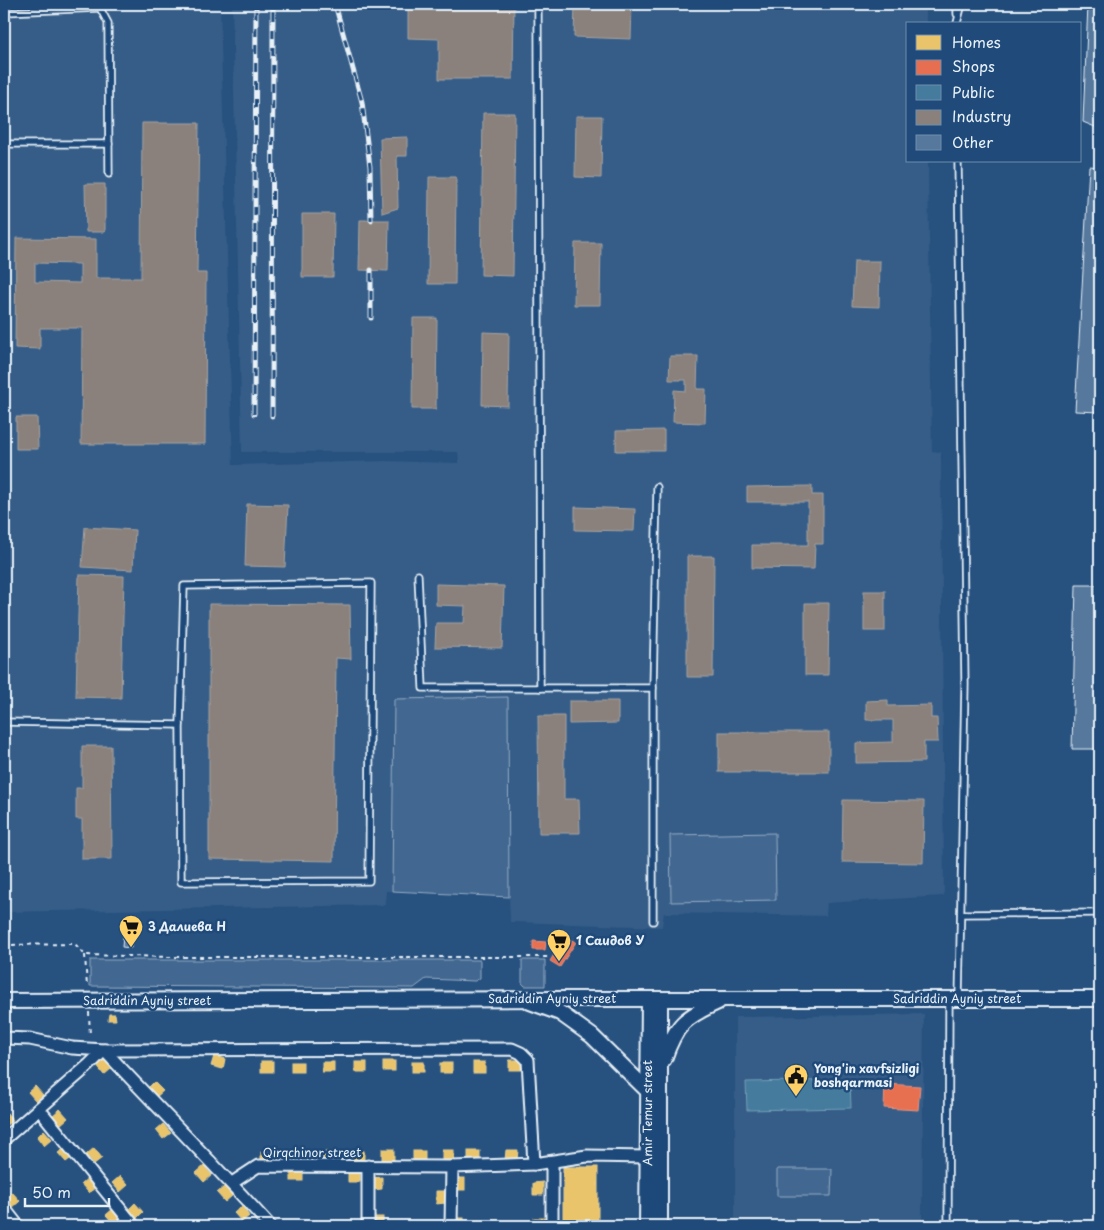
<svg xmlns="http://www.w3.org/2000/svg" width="1104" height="1230" font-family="'Playpen Sans',sans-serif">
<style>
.built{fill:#355d88}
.green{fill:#436891;stroke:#96acc4}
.homes{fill:#e9c46a;stroke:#e9d295}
.shops{fill:#e76f51;stroke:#e79683}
.public{fill:#457b9d;stroke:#769eb8}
.industry{fill:#8a817c;stroke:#a6a3a1;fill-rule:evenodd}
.building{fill:#57789d;stroke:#e8f1f8}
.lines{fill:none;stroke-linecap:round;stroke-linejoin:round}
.service-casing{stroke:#e8f1f8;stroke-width:9}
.minor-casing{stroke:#e8f1f8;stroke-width:15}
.tertiary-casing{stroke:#e8f1f8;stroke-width:18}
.path{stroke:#e8f1f8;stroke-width:2;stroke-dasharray:4 4;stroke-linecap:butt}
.service{stroke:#1f4a7a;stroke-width:5.5}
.minor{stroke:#1f4a7a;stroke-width:11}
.tertiary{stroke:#1f4a7a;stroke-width:14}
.rail-casing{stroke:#e8f1f8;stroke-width:5}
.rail{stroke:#1f4a7a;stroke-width:3;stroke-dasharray:9;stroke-linecap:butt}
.labels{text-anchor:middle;stroke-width:5;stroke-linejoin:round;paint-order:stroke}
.poi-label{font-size:12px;font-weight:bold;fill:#e8f1f8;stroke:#1f4a7a;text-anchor:start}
.street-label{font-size:12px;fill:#e8f1f8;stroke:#1f4a7a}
</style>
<rect width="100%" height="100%" fill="#27517f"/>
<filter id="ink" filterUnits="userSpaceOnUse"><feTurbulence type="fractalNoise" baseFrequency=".02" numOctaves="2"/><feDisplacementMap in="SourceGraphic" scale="10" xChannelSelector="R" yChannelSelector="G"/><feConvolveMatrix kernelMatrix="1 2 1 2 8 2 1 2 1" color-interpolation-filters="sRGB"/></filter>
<g filter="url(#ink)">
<!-- built -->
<g class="built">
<polygon points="4,4 220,4 233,465 386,461 459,463 458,452 242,452 232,4 926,4 926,24 908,24 908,161 928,161 932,451 941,452 944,896 827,903 826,916 664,913 662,927 510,922 509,896 386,891 385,905 4,912"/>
<polygon points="924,1014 922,1221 735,1219 735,1017"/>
</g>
<!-- green -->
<g class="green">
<polygon points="508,697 509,897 392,891 394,699"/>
<polygon points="775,833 776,900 671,902 670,835"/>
<polygon points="90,960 480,960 480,978 475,981 426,979 414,988 90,986"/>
<polygon points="522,960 545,960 545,986 525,986 522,983"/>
<polygon points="777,1169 832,1169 831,1196 777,1196"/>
</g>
<!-- homes -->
<g class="homes">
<polygon points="109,1014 115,1014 116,1020 108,1020"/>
<polygon points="214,1056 225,1059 223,1069 211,1066"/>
<polygon points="104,1059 112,1068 104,1075 96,1065"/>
<rect x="509" y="1060" width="12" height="10"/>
<rect x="261" y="1061" width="12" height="11"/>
<rect x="383" y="1061" width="12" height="10"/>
<rect x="291" y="1062" width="12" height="10"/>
<rect x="322" y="1062" width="12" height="10"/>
<rect x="355" y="1062" width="12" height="10"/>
<rect x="412" y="1062" width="12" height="10"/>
<rect x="473" y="1062" width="12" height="11"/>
<rect x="440" y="1063" width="12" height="10"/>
<polygon points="154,1082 163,1091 155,1098 147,1089"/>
<polygon points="35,1086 43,1095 36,1101 28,1092"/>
<polygon points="60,1109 68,1118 60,1125 52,1116"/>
<polygon points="5,1111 13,1120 5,1126 4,1124 4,1112"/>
<polygon points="163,1124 171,1133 163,1139 156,1130"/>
<polygon points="44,1130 52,1139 44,1146 37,1137"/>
<polygon points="66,1147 74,1156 66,1162 58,1153"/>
<polygon points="94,1148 102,1158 94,1164 86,1155"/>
<rect x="382" y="1149" width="12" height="11"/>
<rect x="442" y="1150" width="12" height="11"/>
<polygon points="506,1150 518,1150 517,1160 505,1160"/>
<rect x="352" y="1151" width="12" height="10"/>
<rect x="413" y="1151" width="12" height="10"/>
<rect x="468" y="1151" width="12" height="10"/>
<rect x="261" y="1152" width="12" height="10"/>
<polygon points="290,1152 302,1152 301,1162 289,1162"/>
<rect x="323" y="1152" width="12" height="10"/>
<polygon points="204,1166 212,1175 204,1182 196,1173"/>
<rect x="563" y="1167" width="35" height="56"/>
<rect x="291" y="1171" width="12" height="10"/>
<polygon points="360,1171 360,1182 348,1182 348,1172"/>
<polygon points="120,1176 128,1185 120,1192 112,1183"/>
<polygon points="89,1177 97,1186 89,1193 81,1184"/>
<polygon points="382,1177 382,1189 372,1190 372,1178"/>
<rect x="455" y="1178" width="10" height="12"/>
<polygon points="543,1182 543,1195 533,1195 533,1183"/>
<polygon points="225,1186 233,1195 225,1202 217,1193"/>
<polygon points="436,1191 446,1191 446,1203 436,1204"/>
<polygon points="12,1192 20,1201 12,1208 4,1199"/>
<polygon points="135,1203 143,1212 136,1219 128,1210"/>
<polygon points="242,1206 249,1216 242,1222 234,1213"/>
<polygon points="114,1208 122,1218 114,1224 106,1215"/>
<rect x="373" y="1217" width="10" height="9"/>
<rect x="454" y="1218" width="10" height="8"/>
<rect x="534" y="1218" width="10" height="8"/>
<rect x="563" y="1223" width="35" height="3"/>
</g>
<!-- shops -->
<g class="shops">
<polygon points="565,937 576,942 560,967 550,961"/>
<polygon points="533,941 546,942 545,950 533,950"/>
<polygon points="885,1084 920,1086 918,1110 884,1108"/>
</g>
<!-- public -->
<polygon class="public" points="850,1080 851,1108 747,1110 746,1082"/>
<!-- industry -->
<g class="industry">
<polygon points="408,4 514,4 513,79 439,79 439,39 408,38"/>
<polygon points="575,4 632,4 631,39 574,37"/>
<polygon points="483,113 515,113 513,276 481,275"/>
<polygon points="576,116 602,116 601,178 575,177"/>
<path d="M142 123H199L197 273H206L205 444H81L82 328H40V349L15 348 16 238 96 239V278H141ZM35 263 80 264V283L35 282Z"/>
<polygon points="407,137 407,156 397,156 398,208 382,213 380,138"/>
<polygon points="429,177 456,177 455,284 428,284"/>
<polygon points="85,184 105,184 105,232 86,232"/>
<polygon points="302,214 334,214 333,277 302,277"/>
<polygon points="360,220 389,220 388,271 359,270"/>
<polygon points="575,243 601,243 600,305 574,305"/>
<polygon points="854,261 880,261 879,307 852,306"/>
<polygon points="413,318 437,318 436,409 412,409"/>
<polygon points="483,332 509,333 508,406 482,405"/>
<polygon points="670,356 698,356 697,389 706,389 705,423 673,422 674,390 686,391 686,380 669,380"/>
<polygon points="16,417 37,417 38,449 16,449"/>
<polygon points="664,430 664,451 616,451 616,431"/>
<polygon points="812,486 812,495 823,495 823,544 815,544 814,569 752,568 752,545 808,545 808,502 747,502 747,487"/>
<polygon points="247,504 288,505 285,567 245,566"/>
<polygon points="575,507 635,509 634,531 575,530"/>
<polygon points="85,527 135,530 133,570 82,567"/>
<polygon points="687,556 714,556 713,677 687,677"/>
<polygon points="79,575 124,576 121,698 76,697"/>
<polygon points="436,584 504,586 502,648 435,647 436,623 464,623 465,606 436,605"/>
<rect x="864" y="591" width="21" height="40"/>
<polygon points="805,603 829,603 828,675 805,675"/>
<polygon points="209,604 350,605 351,659 336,658 334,861 209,859"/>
<polygon points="888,700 888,706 931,705 931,718 937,718 938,742 924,742 924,762 856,763 856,743 893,742 893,720 866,720 866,701"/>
<polygon points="569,701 618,701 618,723 569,724"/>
<polygon points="538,716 564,716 564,799 579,799 580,833 539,833"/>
<rect x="719" y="732" width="110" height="40"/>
<polygon points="82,746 111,746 112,859 82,859 82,819 76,819 76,788 82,788"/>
<polygon points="843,800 924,801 923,863 842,862"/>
</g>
<!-- building -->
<g class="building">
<polygon points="1088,4 1100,4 1100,129 1083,122"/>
<polygon points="1089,166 1100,167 1100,412 1075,411"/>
<polygon points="1076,585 1100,585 1100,749 1072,749"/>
<polygon points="123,937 131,937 131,948 122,947"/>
</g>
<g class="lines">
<defs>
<g id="service">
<polyline points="538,4 540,688"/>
<polyline points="957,4 957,14"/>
<polyline points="100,8 108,23 109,174"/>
<polyline points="4,12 100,8 106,4"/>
<polyline points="957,23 962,4"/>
<polyline points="4,144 109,144"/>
<polyline points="958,161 965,684 959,999"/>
<polyline points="418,575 423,688 653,688"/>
<polygon points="371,583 369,881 181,882 180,725 184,586"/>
<polyline points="4,722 180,725"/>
<polyline points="961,914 1100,913"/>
<polyline points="653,921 653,688 657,487"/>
<polyline points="948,1226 949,998"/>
</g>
<g id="minor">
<path d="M4 1038 30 1039 72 1048 104 1050C159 1109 216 1166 270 1226"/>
<polyline points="39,1109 134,1226"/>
<polyline points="4,1139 89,1065 104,1050 512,1049 521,1053 528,1060 534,1164"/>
<polyline points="552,1162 552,1226"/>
<polyline points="368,1166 368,1226"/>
<polyline points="232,1183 258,1166 452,1167 534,1164 587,1156 648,1157"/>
<polyline points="4,1208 18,1226"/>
<polyline points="451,1226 452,1167"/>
</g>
<g id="tertiary">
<polyline points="4,1001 563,999 1100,999"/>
<polyline points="530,1002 560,1013 592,1036 648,1091"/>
<path d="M664 1059C676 1024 685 1017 718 1002"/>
<polyline points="647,1226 649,999"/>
<polyline points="660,1226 660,1000"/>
</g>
</defs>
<!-- service casing -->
<use href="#service" class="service-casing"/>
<!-- minor casing -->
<use href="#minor" class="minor-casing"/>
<!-- tertiary casing -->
<use href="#tertiary" class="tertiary-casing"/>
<!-- path -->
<g class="path">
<polyline points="4,945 75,944 85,955 171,957 548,957"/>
<polyline points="85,955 87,987"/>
<polyline points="89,1012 90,1037"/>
</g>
<!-- service -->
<use href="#service" class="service"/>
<!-- minor -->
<use href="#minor" class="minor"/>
<!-- tertiary -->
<use href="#tertiary" class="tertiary"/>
<defs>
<g id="rail">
<polyline points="335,4 362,102 370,167 371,220"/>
<polyline points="371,318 371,270"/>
<polyline points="254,414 256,4"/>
<polyline points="272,416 273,4"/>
</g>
</defs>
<!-- rail casing -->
<use href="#rail" class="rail-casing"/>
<!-- rail -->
<use href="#rail" class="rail"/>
</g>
</g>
<!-- icons -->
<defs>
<symbol id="supermarket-pin" viewBox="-11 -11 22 30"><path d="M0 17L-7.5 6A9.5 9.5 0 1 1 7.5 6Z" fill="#ffd166" stroke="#1f4a7a"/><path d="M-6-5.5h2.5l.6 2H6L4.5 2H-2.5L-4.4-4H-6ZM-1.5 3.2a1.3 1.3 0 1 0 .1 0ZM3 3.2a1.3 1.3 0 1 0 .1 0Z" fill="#111"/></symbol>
<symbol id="civic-pin" viewBox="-11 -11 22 30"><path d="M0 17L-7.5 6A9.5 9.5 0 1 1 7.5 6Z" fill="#ffd166" stroke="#1f4a7a"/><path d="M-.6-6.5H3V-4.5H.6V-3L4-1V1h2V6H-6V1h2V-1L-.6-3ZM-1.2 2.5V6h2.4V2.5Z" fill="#111"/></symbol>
</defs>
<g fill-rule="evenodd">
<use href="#supermarket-pin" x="117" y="913" width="28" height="38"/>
<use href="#supermarket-pin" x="545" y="927" width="28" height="38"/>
<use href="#civic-pin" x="782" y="1062" width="28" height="38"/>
</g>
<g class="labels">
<!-- poi labels -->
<g class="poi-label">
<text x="148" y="931">3 Далиева Н</text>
<text x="576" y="945">1 Саидов У</text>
<text x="814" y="1073">Yong'in xavfsizligi<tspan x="814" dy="14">boshqarmasi</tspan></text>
</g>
<!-- street labels -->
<g class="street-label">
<text x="552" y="1003">Sadriddin Ayniy street</text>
<text x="957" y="1003">Sadriddin Ayniy street</text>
<text x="147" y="1005">Sadriddin Ayniy street</text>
<text transform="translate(648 1113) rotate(-90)" y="4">Amir Temur street</text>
<text x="312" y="1157">Qirqchinor street</text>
</g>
</g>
<!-- margin -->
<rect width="1104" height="1230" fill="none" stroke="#1f4a7a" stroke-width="20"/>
<rect x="10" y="10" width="1084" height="1210" fill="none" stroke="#e8f1f8" stroke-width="2" filter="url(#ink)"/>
<!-- legend -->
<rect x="906" y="22" width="175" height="140" fill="#1f4a7a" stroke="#6f8dac"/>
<rect x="916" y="35" width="25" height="15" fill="#e9c46a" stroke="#6f8dac"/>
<text x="952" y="48" font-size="15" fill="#e8f1f8">Homes</text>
<rect x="916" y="60" width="25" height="15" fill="#e76f51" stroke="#6f8dac"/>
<text x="952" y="72" font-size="15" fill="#e8f1f8">Shops</text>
<rect x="916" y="85" width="25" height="15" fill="#457b9d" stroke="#6f8dac"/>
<text x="952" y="98" font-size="15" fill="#e8f1f8">Public</text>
<rect x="916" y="110" width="25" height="15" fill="#8a817c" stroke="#6f8dac"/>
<text x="952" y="122" font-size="15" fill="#e8f1f8">Industry</text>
<rect x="916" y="135" width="25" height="15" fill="#57789d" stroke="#6f8dac"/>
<text x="952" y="148" font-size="15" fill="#e8f1f8">Other</text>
<!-- scale -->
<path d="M25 1198v8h84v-8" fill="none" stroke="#e8f1f8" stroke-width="2.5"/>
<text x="32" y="1198" font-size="15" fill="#e8f1f8" stroke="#1f4a7a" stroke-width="4" paint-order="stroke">50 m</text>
</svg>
